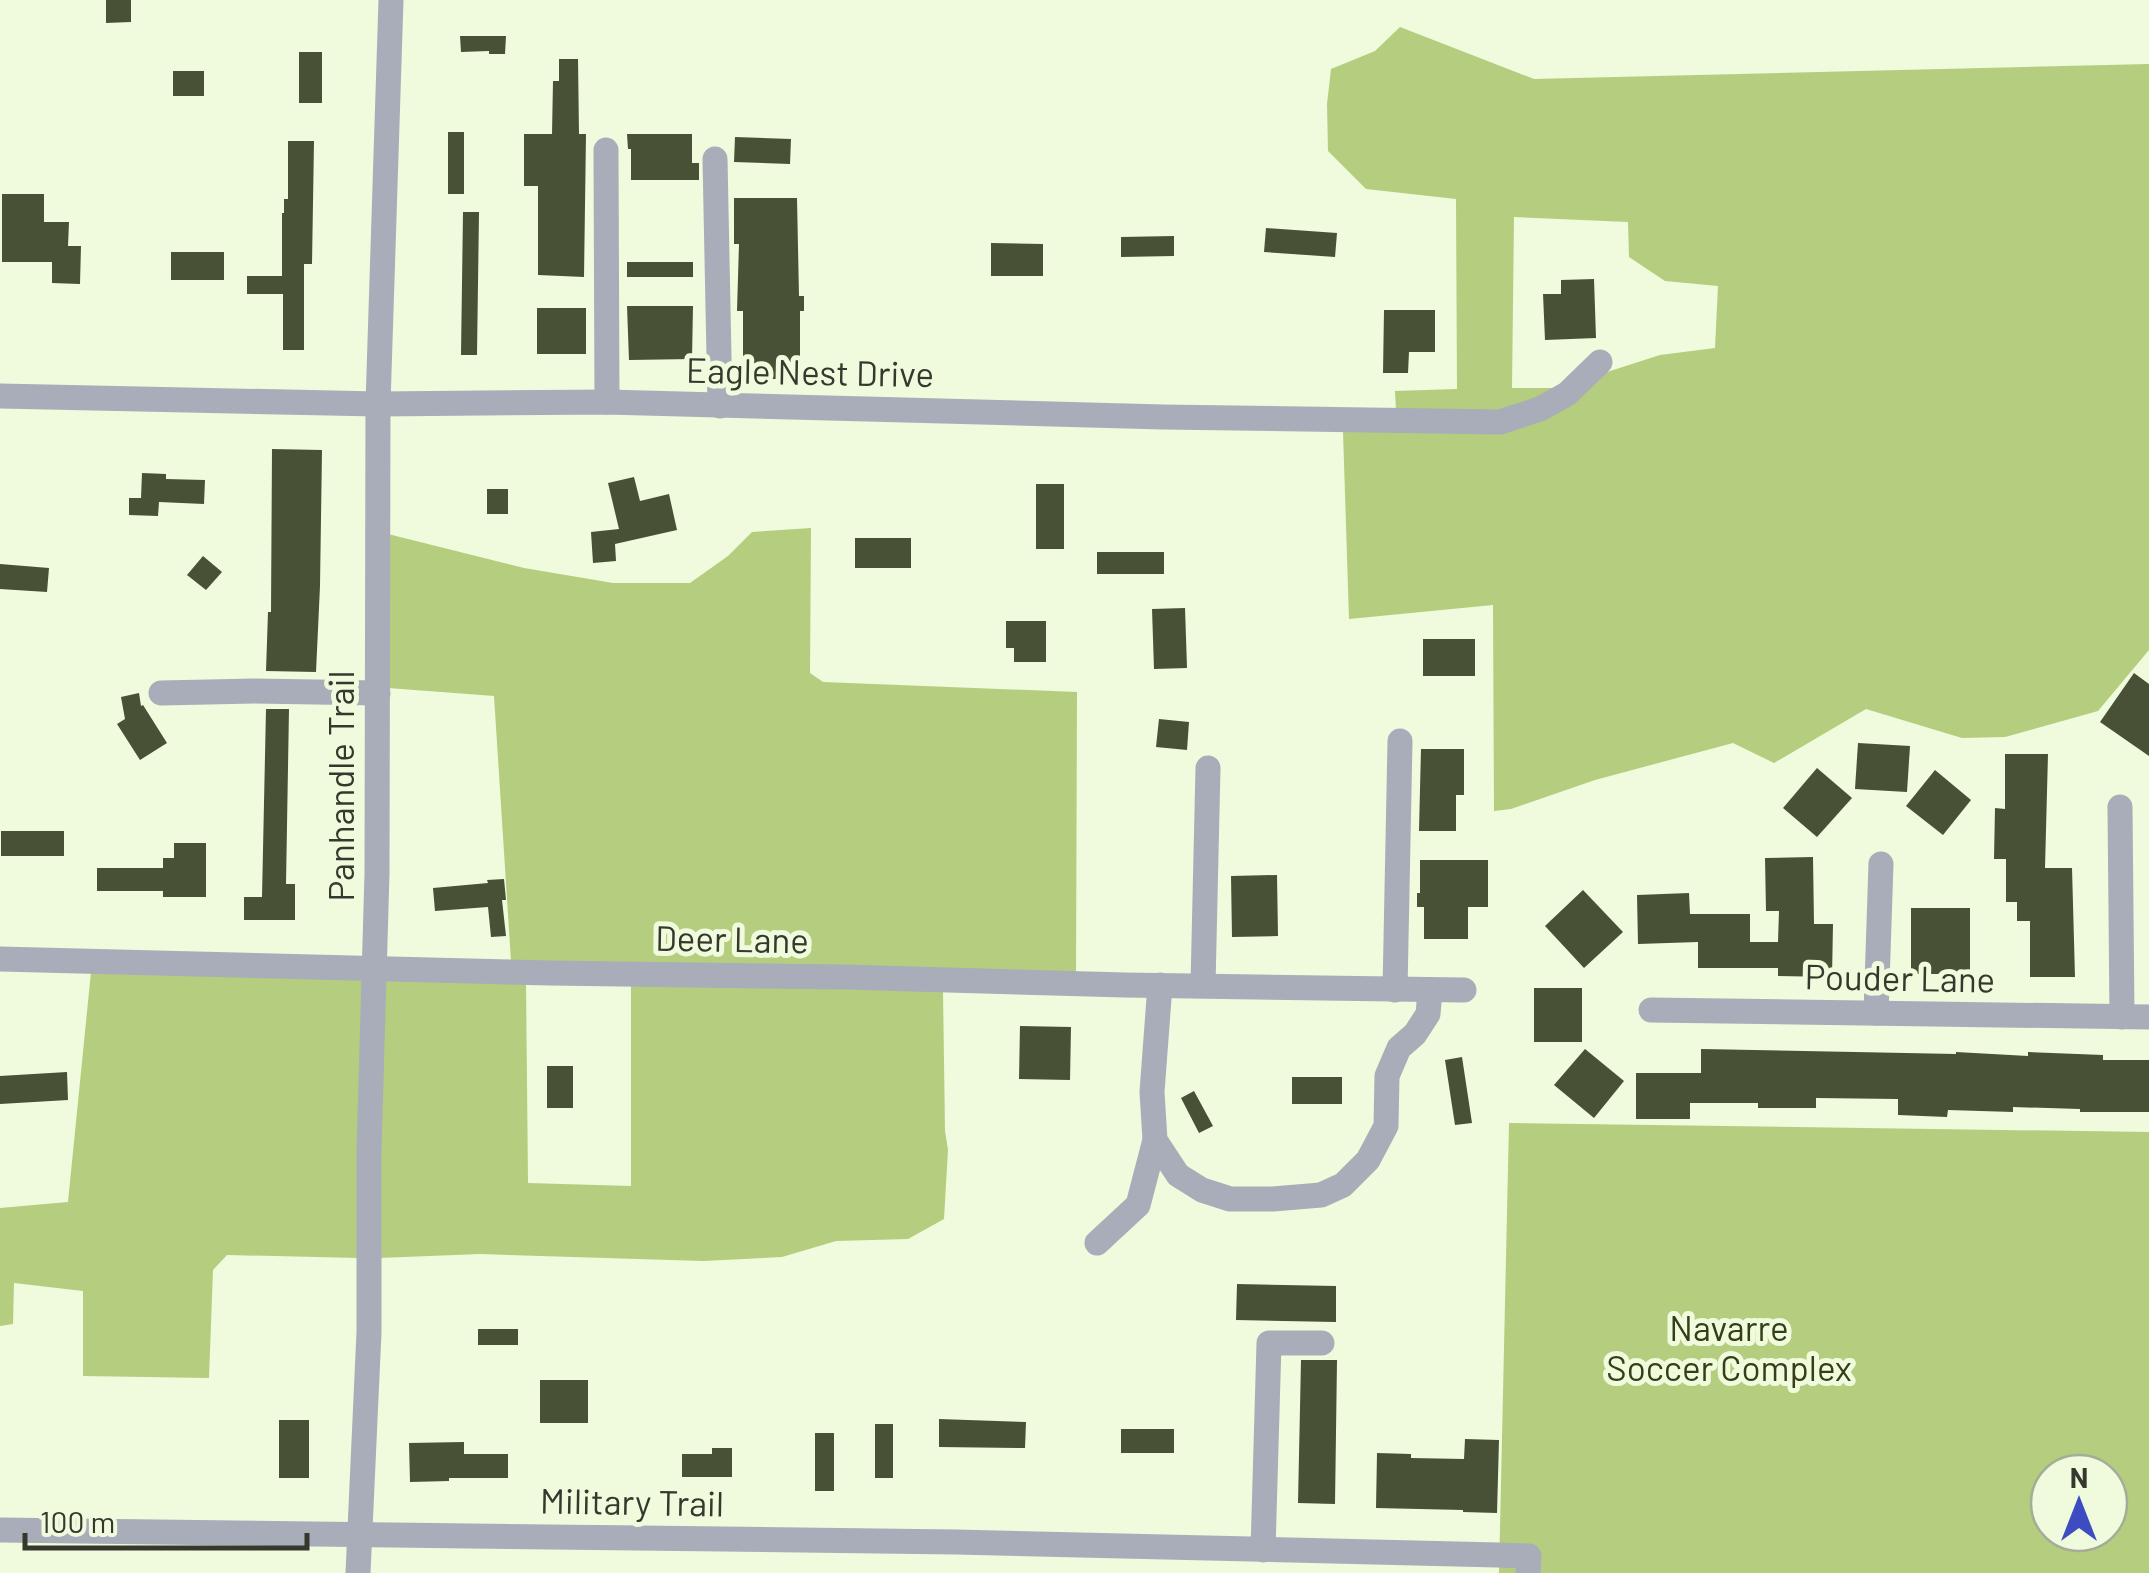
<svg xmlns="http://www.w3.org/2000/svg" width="2149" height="1573" font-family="Barlow,sans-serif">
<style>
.green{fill:#b5cd7e;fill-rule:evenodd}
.building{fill:#485036}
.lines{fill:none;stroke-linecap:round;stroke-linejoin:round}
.minor{stroke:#a8adb9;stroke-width:25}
.labels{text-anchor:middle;stroke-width:10;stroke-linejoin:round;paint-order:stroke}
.street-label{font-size:35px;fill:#35392d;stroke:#f0fadc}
.park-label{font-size:35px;fill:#343f18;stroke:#f0fadc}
</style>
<rect width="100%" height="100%" fill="#f0fadc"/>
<!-- green -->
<g class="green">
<polygon points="1400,27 1534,79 2149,64 2149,650 2098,711 2005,737 1962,738 1866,709 1774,763 1733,743 1595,780 1511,809 1494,811 1493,605 1349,619 1343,431 1503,433 1604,373 1660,355 1715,348 1718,286 1665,281 1629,257 1628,222 1514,217 1512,388 1556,388 1536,399 1499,411 1396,410 1395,391 1457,389 1456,199 1366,189 1328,151 1327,104 1331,69 1375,51"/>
<polygon points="811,528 810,673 823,682 1077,692 1076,973 511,961 494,696 388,688 388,534 524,568 613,583 690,583 728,556 752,532"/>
<polygon points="91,972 365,979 359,1258 227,1255 213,1270 209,1378 83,1376 83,1291 14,1283 13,1324 0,1326 0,1208 68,1202"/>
<polygon points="384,980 526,983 528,1183 631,1186 631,985 943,991 945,1131 948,1150 944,1219 908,1239 836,1241 782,1257 703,1261 480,1254 378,1258"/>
<path d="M1509 1123 2149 1132V1573H1499ZM2049 1473H2109V1533H2049Z"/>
</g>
<!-- building -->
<g class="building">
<polygon points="106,0 131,0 131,22 106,23"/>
<polygon points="460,36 506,36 505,54 489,54 489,51 461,52"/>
<rect x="299" y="52" width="23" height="51"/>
<polygon points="559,59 578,59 579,134 586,134 584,277 538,275 538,186 524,186 524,134 552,134 553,81 559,81"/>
<rect x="173" y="71" width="31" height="25"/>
<rect x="448" y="132" width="16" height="62"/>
<polygon points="627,134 692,134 692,163 699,163 699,180 631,180 631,149 628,149"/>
<polygon points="735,137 791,139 790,164 734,162"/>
<polygon points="288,141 314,141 312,264 304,264 304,350 283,350 283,294 247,294 247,276 282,276 282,213 284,213 284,199 288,199"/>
<polygon points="2,194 44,194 44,222 69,222 68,246 81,246 80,284 52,283 52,262 2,262"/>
<polygon points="734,198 797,198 799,296 804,296 804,311 800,311 800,379 743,379 743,311 737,311 739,244 734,244"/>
<polygon points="463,212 479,212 477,355 461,355"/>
<polygon points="1266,228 1337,233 1335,257 1264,252"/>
<polygon points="1174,236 1174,256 1121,257 1121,237"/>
<polygon points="991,243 1043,244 1043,276 991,276"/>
<rect x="171" y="252" width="53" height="28"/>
<rect x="627" y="262" width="66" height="15"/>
<polygon points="1594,279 1596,338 1545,340 1543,294 1561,294 1561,280"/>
<polygon points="627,306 693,306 692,359 629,360"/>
<rect x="537" y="308" width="49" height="46"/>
<polygon points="1384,310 1435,310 1435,352 1409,352 1408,373 1383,373"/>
<polygon points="272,449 322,450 320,586 316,672 266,671 268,612 271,612"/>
<polygon points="142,473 166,474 166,479 205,480 204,504 159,502 158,516 129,515 129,498 141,498"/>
<polygon points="634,477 640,501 669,494 677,530 615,544 616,561 593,563 591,532 619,529 608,483"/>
<rect x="1036" y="484" width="28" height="65"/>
<rect x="487" y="489" width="21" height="25"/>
<rect x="855" y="538" width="56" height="30"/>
<rect x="1097" y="552" width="67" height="22"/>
<polygon points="203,556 222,572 206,590 187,575"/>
<polygon points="0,564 49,568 47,592 0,589"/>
<polygon points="1185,608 1187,668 1154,669 1152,609"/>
<polygon points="1006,621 1046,621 1046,662 1014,662 1014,648 1006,648"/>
<rect x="1423" y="639" width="52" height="37"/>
<polygon points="2134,673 2149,684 2149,756 2100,722"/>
<polygon points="139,693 141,706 143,705 167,743 140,760 117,724 125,719 121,697"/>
<polygon points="266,709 289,709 286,884 295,884 295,920 244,920 244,897 262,897"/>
<polygon points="1159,719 1189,722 1187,750 1156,747"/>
<polygon points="1858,743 1910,746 1907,792 1855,789"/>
<polygon points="1421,749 1464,749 1464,795 1456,795 1456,831 1419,831"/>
<polygon points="2005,754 2048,754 2045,868 2072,868 2075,977 2030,977 2030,921 2017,921 2017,902 2006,902 2006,859 1994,859 1995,808 2005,809"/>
<polygon points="1817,768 1852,798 1817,837 1783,808"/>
<polygon points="1935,770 1971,800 1943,835 1906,806"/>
<rect x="1" y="831" width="63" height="25"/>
<polygon points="174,843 206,843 206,897 163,897 163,891 97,891 97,868 163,868 163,858 174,858"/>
<polygon points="1813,857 1814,924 1833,924 1832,977 1778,976 1778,968 1698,968 1698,942 1638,944 1637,895 1689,893 1690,914 1750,914 1750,942 1778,942 1779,911 1766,911 1765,858"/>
<polygon points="1420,860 1488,860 1488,907 1468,907 1468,939 1424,939 1424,907 1417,907 1417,893 1420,893"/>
<polygon points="1277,875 1278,936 1232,937 1231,876"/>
<polygon points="504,879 506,900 502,900 506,936 491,937 488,907 435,911 433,888 488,883 487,880"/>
<polygon points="1583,890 1623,932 1584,968 1545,926"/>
<rect x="1911" y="908" width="59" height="66"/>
<rect x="1534" y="988" width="48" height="54"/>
<polygon points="1020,1026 1071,1027 1070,1080 1019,1079"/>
<polygon points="1585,1049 1624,1081 1594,1118 1554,1085"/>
<polygon points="1701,1049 1956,1054 1956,1052 2028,1056 2028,1052 2103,1055 2103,1060 2149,1060 2149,1112 2080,1112 2080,1109 2013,1107 2013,1112 1948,1110 1947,1117 1898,1115 1898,1099 1816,1098 1816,1108 1758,1108 1758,1103 1690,1103 1690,1119 1636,1119 1636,1073 1701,1073"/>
<polygon points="1462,1057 1472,1123 1455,1125 1445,1060"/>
<rect x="547" y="1066" width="26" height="42"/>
<polygon points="67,1072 68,1100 0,1104 0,1076"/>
<rect x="1292" y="1077" width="50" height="27"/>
<polygon points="1194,1091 1213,1126 1199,1133 1181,1098"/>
<polygon points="1237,1284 1336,1286 1336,1322 1236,1320"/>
<rect x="478" y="1329" width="40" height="16"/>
<polygon points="1301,1360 1337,1360 1335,1504 1298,1503"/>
<rect x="540" y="1380" width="48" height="43"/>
<polygon points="939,1419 1026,1422 1025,1448 939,1447"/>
<rect x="279" y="1420" width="30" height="58"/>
<rect x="875" y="1424" width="18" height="54"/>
<rect x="1121" y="1429" width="53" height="24"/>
<rect x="815" y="1433" width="19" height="58"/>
<polygon points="1465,1439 1499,1440 1497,1513 1463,1512 1463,1510 1376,1508 1377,1453 1411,1454 1411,1458 1464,1459"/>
<polygon points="464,1442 464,1454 508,1454 508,1478 449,1478 449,1481 410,1482 409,1443"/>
<polygon points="712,1448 732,1448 732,1477 682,1477 682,1454 712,1454"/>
</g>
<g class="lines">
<!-- minor -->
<g class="minor">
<polyline points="606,150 607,402"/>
<polyline points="715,159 720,406"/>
<polyline points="0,396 378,404 607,402 1163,417 1500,422 1540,409 1567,394 1600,362"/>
<polyline points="161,693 254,691 378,693"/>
<polyline points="2120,807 2122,1017"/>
<polyline points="0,959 550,973 843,977 1125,985 1464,990"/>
<polyline points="1160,985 1152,1092 1155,1140 1178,1175 1202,1190 1230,1199 1273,1199 1321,1195 1343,1185 1368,1160 1386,1126 1387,1076 1399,1048 1415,1034 1428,1014 1430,991"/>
<polyline points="1203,985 1208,768"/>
<polyline points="1395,990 1400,741"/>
<polyline points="1651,1010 2149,1017"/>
<polyline points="1876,1013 1881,864"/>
<polyline points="1097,1243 1138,1205 1155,1140"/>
<polyline points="0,1530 956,1542 1498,1555 1529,1556 1528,1573"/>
<polyline points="1263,1550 1269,1343 1322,1343"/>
<polyline points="358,1573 369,1332 369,1150 377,873 378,404 391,0"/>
</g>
</g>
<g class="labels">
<!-- street labels -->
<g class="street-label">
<text transform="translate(810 373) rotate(1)" y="12">Eagle Nest Drive</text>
<text transform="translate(342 786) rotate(-90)" y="12">Panhandle Trail</text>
<text transform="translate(732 940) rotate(1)" y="12">Deer Lane</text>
<text transform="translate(1900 979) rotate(1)" y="12">Pouder Lane</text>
<text transform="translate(632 1503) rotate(1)" y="12">Military Trail</text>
</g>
<!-- park labels -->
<g class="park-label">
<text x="1729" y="1341">Navarre<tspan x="1729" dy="40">Soccer Complex</tspan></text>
</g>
</g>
<!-- north arrow -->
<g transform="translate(2079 1503)"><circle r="48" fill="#f0fadc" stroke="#a5ad96" stroke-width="2.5"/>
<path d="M0-8L18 38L0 25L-18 38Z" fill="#3d4dc1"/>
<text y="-15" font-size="28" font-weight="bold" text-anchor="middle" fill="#35392d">N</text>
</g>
<!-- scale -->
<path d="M25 1533v15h282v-15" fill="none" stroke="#35392d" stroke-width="5"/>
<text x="40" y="1533" font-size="30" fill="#35392d" stroke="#f0fadc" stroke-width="8" paint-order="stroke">100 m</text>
</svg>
